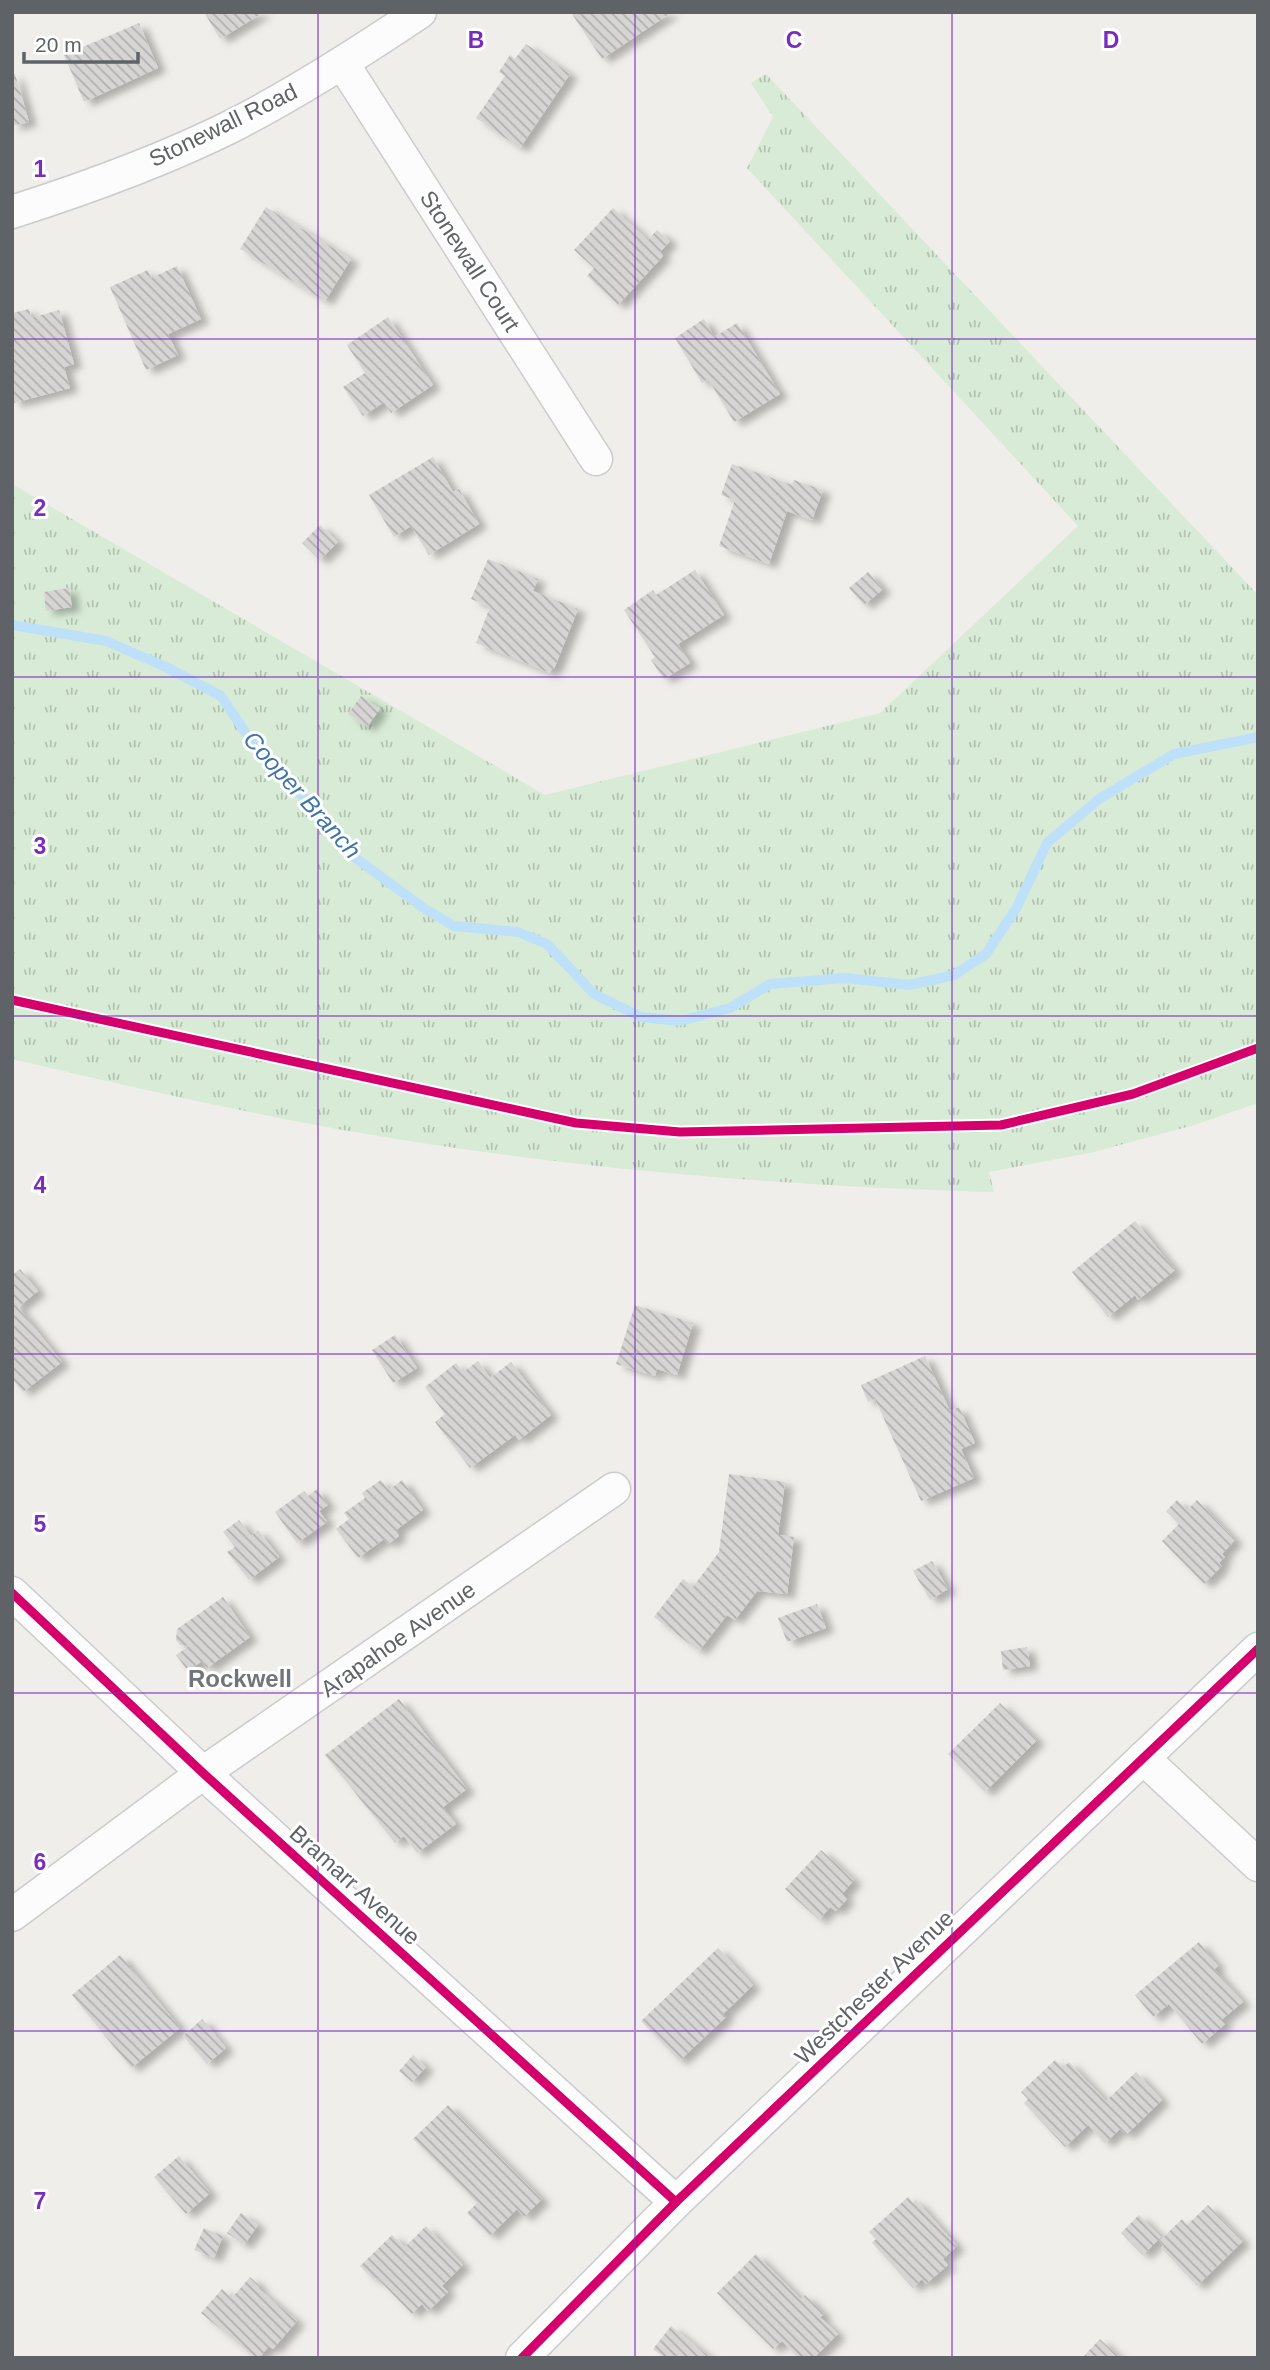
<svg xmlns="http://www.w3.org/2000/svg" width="1270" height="2370" font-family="Helvetica,sans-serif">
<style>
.park{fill:url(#park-tufts)}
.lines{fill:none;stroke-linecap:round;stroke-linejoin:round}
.stream{stroke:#bfe0f9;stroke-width:10}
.building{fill:url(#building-back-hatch);filter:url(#shadow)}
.street-casing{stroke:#cbcccc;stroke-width:35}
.street{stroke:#fdfcfc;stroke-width:32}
.cycleway-casing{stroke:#fff;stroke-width:13}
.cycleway{stroke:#d6006c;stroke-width:9}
.grid{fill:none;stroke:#7b2cbf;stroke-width:2;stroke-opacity:0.55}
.labels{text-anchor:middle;stroke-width:6;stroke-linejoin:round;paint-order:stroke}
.street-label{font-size:23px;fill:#5f6368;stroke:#fff}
.water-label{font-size:24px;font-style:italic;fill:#4174aa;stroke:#fff}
.neighbourhood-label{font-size:24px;font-weight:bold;fill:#70757a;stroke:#fff}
.grid-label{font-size:23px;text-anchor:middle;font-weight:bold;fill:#7b2cbf;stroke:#fff;stroke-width:6;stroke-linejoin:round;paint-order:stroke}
</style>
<defs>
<pattern id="park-tufts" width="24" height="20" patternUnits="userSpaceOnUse" patternTransform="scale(1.75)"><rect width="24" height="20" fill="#d8ebd6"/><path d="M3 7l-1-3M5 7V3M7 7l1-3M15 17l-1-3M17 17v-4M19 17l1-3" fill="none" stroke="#b2c2b1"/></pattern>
<pattern id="building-back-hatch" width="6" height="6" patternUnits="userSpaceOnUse" patternTransform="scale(1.75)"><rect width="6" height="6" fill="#d6d5d3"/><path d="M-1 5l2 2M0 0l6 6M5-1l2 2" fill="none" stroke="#b1b0af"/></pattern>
<filter id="shadow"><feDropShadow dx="8" dy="4.5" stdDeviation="3.5" flood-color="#0004"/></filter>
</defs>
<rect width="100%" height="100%" fill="#efeeea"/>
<!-- park -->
<path class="park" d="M766 74 1258 595V1103L1194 1125 1094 1152 989 1172 994 1192C776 1186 558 1168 343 1130 232 1110 122 1085 12 1059V484L545 795 880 713 1078 526 747 168 773 117 751 83Z"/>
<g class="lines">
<!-- stream -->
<polyline class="stream" points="12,625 106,641 166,667 221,696 259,753 316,809 350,854 425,909 454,926 518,932 547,944 594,994 641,1017 680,1021 730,1008 770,984 845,978 909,985 954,975 986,954 1017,907 1047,843 1099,799 1174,754 1258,737"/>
</g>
<!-- building -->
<g class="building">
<polygon points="204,12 264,12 220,39"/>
<polygon points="574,12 672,12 602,59 572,14"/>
<polygon points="139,23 158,68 84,102 64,55"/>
<polygon points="526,44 570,74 520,148 476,118 505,76 499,72 510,55 515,59"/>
<polygon points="15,74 29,122 12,126 12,75"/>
<polygon points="266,207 351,259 325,301 240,249"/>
<polygon points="613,208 648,240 657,230 670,241 660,252 663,256 618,305 587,276 594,268 574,250"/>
<polygon points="177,266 201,319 168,334 178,355 146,370 110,287 148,270 151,278"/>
<polygon points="29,309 31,318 59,310 74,364 64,367 70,388 14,403 12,398 12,313"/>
<polygon points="388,317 433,385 391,413 384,402 363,416 343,387 365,373 347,345"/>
<polygon points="704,319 714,337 737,323 780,394 734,422 708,379 702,383 675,338"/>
<polygon points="433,457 453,492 459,489 479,524 429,555 411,526 394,537 369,495"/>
<polygon points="732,464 792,485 794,480 823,490 812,520 787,511 769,564 719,546 735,500 721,495"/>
<polygon points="320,525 338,542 320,560 302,543"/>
<polygon points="488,559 538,579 533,591 578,609 554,669 552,668 550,673 476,643 490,607 471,599"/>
<polygon points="695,570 724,615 678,644 690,663 664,679 651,660 655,657 624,610 653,590 656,595"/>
<polygon points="868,572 883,589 864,605 849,588"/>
<polygon points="69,588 72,607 46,611 44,592"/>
<polygon points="361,696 380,709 367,727 348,714"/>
<polygon points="1135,1221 1175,1270 1138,1300 1135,1295 1108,1317 1072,1272"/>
<polygon points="20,1269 38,1291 18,1307 62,1362 23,1392 12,1379 12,1275"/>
<polygon points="635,1305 693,1323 677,1375 657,1369 655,1376 616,1364"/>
<polygon points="395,1335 417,1368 393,1383 372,1350"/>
<polygon points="925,1356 950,1411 959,1407 975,1443 961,1449 974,1478 921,1501 875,1399 868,1402 861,1385"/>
<polygon points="478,1361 490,1378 511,1362 551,1415 519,1440 515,1435 470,1468 435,1422 445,1414 425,1387 456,1363 463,1372"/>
<polygon points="729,1474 785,1482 778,1535 794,1537 787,1594 757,1591 735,1620 727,1615 699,1651 654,1617 683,1579 693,1587 719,1552"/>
<polygon points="381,1480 389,1490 402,1480 423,1510 396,1530 399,1536 388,1544 384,1539 358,1558 336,1529 349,1519 344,1513 365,1498 362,1493"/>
<polygon points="317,1489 328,1505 319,1511 327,1522 297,1543 275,1512 304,1491 308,1496"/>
<polygon points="1177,1500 1187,1510 1197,1500 1235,1540 1222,1554 1225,1557 1219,1563 1222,1566 1204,1584 1162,1541 1179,1524 1166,1511"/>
<polygon points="239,1520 251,1536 258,1530 279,1557 249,1580 227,1552 235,1547 223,1532"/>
<polygon points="932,1561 948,1589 930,1600 913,1571"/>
<polygon points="223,1597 250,1637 207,1668 202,1661 188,1671 176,1655 189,1646 180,1645 176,1640 177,1629"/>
<polygon points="817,1604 826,1628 787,1642 778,1618"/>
<polygon points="1027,1647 1030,1666 1003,1670 1001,1651"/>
<polygon points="399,1699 467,1789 443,1807 456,1824 417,1853 404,1836 395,1843 325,1755"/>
<polygon points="1000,1703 1037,1740 985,1792 948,1754"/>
<polygon points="821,1850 854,1880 842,1894 847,1899 836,1911 830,1907 819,1920 785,1889"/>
<polygon points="1199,1942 1218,1966 1214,1969 1243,2002 1221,2020 1225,2024 1202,2044 1169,2004 1153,2017 1135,1995"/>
<polygon points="718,1948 753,1985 723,2014 726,2017 679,2061 641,2021"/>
<polygon points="120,1955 180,2028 131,2068 72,1995"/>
<polygon points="202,2019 226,2048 207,2064 183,2036"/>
<polygon points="413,2055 426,2067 412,2082 399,2071"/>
<polygon points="1055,2060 1063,2068 1069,2062 1106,2101 1136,2072 1162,2100 1126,2135 1120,2129 1105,2143 1088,2125 1065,2147 1024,2103 1028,2099 1021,2092"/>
<polygon points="448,2105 542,2199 524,2217 517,2209 490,2236 467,2213 477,2203 413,2139"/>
<polygon points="179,2156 210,2193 186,2214 154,2177"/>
<polygon points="908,2197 913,2203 916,2200 957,2246 943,2259 948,2265 926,2284 922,2279 913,2288 872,2243 876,2239 869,2232"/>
<polygon points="1208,2205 1243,2241 1197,2286 1161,2248 1164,2246 1159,2241 1182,2219 1187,2225"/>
<polygon points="241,2213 258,2225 244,2245 227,2233"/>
<polygon points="1139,2215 1161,2237 1143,2255 1121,2233"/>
<polygon points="426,2226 463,2265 442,2286 448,2292 428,2311 422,2304 412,2314 377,2278 374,2280 360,2266 392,2235 405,2247"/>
<polygon points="204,2228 223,2236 214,2258 194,2250"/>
<polygon points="756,2254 801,2299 805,2295 824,2314 820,2317 838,2334 814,2358 799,2358 782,2341 773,2349 717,2293"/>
<polygon points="250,2277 260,2286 258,2288 297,2321 273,2349 269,2346 259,2358 255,2358 201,2313 222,2289 232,2298"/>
<polygon points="671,2326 711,2358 665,2358 653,2349"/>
<polygon points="1100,2339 1120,2358 1082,2358"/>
</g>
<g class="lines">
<defs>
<g id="street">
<polyline points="343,64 596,459"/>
<path d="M12 212C87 188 162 161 232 126 297 93 359 53 420 12"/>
<polyline points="12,1593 203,1773 676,2202"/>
<polyline points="1143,1758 1258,1865"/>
<polyline points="12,1915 203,1773 614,1489"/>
<polyline points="522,2358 676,2202 1258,1649"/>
</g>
</defs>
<!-- street casing -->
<use href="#street" class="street-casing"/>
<!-- street -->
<use href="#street" class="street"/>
<defs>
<g id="cycleway">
<polyline points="12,1000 576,1123 680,1132 1001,1125 1133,1094 1258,1048"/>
<polyline points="12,1593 203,1773 676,2202"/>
<polyline points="522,2358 676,2202 1258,1649"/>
</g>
</defs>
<!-- cycleway casing -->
<use href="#cycleway" class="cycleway-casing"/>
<!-- cycleway -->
<use href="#cycleway" class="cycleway"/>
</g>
<!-- grid -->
<path class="grid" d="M318 12V2358M635 12V2358M952 12V2358M12 339H1258M12 677H1258M12 1016H1258M12 1354H1258M12 1693H1258M12 2031H1258"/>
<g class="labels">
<!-- street labels -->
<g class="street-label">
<text transform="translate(223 125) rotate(-26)" y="8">Stonewall Road</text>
<text transform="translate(470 261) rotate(57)" y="8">Stonewall Court</text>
<text transform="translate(398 1639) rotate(-35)" y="8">Arapahoe Avenue</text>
<text transform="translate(355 1885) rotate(42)" y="8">Bramarr Avenue</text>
<text transform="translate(874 1987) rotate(-44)" y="8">Westchester Avenue</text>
</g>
<!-- water labels -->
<g class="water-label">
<text transform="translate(302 795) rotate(48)" y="8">Cooper Branch</text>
</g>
<!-- neighbourhood labels -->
<g class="neighbourhood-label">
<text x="240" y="1687">Rockwell</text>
</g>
</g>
<g class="grid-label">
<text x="476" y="48">B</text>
<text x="794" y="48">C</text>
<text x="1111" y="48">D</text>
<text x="40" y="177">1</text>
<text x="40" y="516">2</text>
<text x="40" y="854">3</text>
<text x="40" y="1193">4</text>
<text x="40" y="1532">5</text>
<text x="40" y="1870">6</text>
<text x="40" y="2209">7</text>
</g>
<!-- border -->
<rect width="1270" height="2370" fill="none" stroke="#5f6368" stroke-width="28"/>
<!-- scale -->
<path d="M24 52v10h114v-10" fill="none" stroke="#5f6368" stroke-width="3.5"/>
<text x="35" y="52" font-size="21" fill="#5f6368" stroke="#ffffff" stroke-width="5" paint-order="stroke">20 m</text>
</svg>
